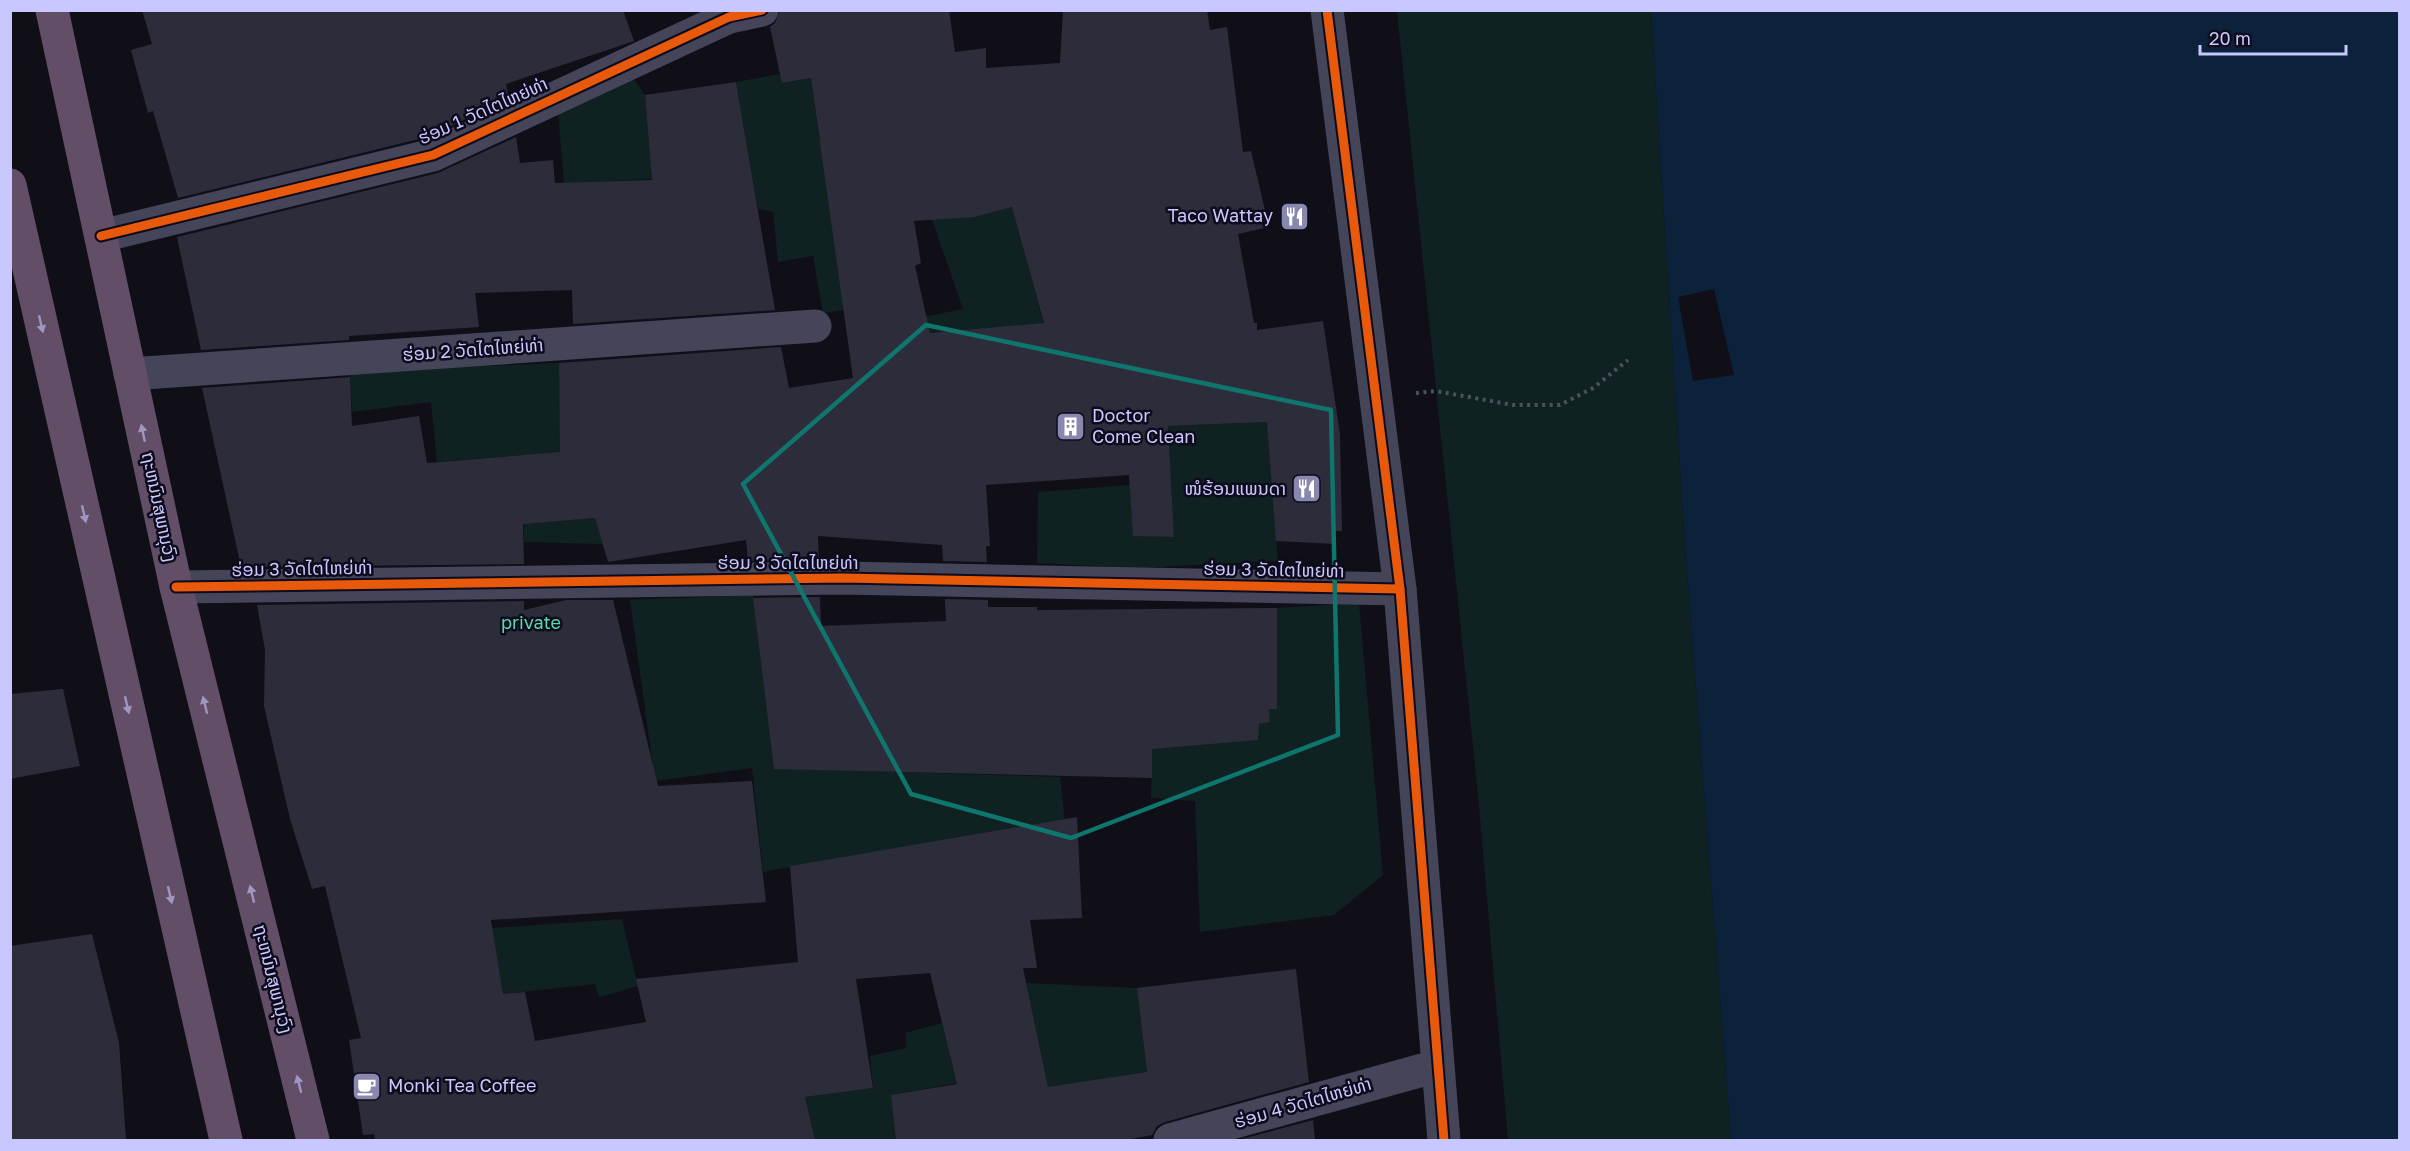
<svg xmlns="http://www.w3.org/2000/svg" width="2410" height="1151" font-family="'Golos Text','Noto Sans Lao',sans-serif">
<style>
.green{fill:#0f2221}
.water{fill:#0c223b}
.pier{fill:#100f18}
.building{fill:#2d2c3b;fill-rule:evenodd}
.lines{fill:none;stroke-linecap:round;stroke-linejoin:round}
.path{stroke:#46545f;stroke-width:4;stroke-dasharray:3 4.5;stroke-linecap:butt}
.minor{stroke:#444559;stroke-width:33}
.highway{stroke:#624e66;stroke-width:33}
.cycleway-casing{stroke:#0d0b1c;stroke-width:13}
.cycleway{stroke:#e8590c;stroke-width:9}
.oneway{fill:#9f97c1}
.marked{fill:none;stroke:#0f766e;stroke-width:4.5;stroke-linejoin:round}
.labels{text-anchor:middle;stroke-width:5;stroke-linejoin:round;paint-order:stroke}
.street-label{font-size:18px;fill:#c8c7fe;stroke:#0d0b1c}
.poi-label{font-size:18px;fill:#c8c7fe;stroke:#0d0b1c;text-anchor:end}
.park-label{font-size:18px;fill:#56dbae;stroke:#0d0b1c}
</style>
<rect width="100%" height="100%" fill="#100f18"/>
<!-- green -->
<g class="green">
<polygon points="1397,11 1651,11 1685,546 1731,1140 1508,1140 1478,795"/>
<polygon points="780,74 782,83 811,78 819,140 829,153 856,308 823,313 813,256 778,262 773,212 758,209 736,82"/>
<polygon points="633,78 645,95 652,179 564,183 558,111"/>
<polygon points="920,185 991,212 1013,207 1045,329 981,329 889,336 888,324 963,309"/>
<polygon points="559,363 561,469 565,520 602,518 603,544 524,542 522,455 437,462 431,402 352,412 350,372"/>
<polygon points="1269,422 1269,447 1278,561 1136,568 1037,563 1038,492 1130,485 1133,535 1174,537 1168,426"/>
<polygon points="753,595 774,768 1060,777 1066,831 873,852 763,872 752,768 655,781 630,600"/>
<polygon points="1359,603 1383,875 1334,915 1200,932 1195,801 1151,798 1153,698 1169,697 1168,608 1207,616 1259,724 1270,722 1269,709 1277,709 1277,608"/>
<polygon points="622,919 638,986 599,997 595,984 503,994 492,928"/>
<polygon points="1026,983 1137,988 1147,1073 1048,1087"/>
<polygon points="942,1023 957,1083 891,1095 896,1140 815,1140 805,1097 873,1088 870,1056 906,1048 905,1033"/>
</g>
<!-- water -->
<polygon class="water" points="1651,11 2399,11 2399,1140 1731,1140 1685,546"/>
<!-- pier -->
<polygon class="pier" points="1714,289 1734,375 1693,381 1678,297"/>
<!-- building -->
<g class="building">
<polygon points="142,10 623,10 634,41 506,84 509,99 427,137 178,198 153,111 148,113 131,50 152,44"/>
<path d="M780 10H949L955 52 986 48V68L1060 63 1063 10H1207L1210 30 1227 27 1243 152 1251 151 1269 227 1238 234 1254 323H1257V330L1323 321 1340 434 1342 531H1334L1335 544 1276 541 1267 422 1168 426 1174 537 1133 536 1129 475 986 485 990 546H986L987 562 943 561 942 545 818 536 819 560 748 561 746 540 608 562 595 518 523 524 524 564 241 567 202 388 350 377 352 426 419 416 427 463 560 452 559 363 781 347 789 388 853 378 811 78 782 83 770 27 775 23ZM1012 207 1044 323 930 333 915 266 921 263 914 221 974 217Z"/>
<polygon points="736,82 775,310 573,324 572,290 475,293 479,327 349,336 349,340 201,350 177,237 438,173 516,137 520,163 553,160 555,183 652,180 645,95"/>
<polygon points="820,597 821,626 946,621 945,599 988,600 988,607 1037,607 1037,610 1277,608 1277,709 1269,709 1270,722 1259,724 1258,740 1152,749 1152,778 774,769 753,598"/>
<polygon points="566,600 613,600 658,786 752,781 766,902 491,920 503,994 525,992 535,1041 646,1022 636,979 798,962 790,866 1077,817 1082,918 1030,920 1037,968 1023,968 1048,1087 1147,1072 1137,988 1296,969 1309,1082 1165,1122 1157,1126 1152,1135 1126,1140 896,1140 891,1095 957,1084 930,973 856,979 873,1088 805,1097 815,1140 375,1140 374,1134 363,1135 349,1040 361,1038 325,886 312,889 290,819 264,706 265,650 257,605 524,601 524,610"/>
<polygon points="63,689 80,766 10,779 10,694"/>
<polygon points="92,934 119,1043 126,1140 10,1140 10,946"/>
<polygon points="1313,1120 1315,1140 1238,1140"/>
</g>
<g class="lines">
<!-- path -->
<polyline class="path" points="1416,393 1436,391 1513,405 1560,405 1593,388 1628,360"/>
<!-- minor -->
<g class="minor">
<polyline points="1327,10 1400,589 1444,1140"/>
<polyline points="101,236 433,155 729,17 762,10"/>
<polyline points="130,374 815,326"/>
<polyline points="176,587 843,578 1400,589"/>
<polyline points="1170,1140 1437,1066"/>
</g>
<!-- highway -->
<g class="highway">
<polyline points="52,10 176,587 313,1140"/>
<polyline points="10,185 226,1140"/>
</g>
<defs>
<g id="cycleway">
<polyline points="1327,10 1400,589 1444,1140"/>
<polyline points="101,236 433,155 729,17 762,10"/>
<polyline points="176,587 843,578 1400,589"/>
</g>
</defs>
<!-- cycleway casing -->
<use href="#cycleway" class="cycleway-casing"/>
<!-- cycleway -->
<use href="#cycleway" class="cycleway"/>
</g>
<!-- one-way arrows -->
<defs><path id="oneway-solid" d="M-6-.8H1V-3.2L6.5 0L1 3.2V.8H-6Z" transform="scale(1.5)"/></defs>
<g class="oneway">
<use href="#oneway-solid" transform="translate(41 324) rotate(77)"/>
<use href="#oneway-solid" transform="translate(143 433) rotate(-102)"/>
<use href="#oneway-solid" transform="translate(84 514) rotate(77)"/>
<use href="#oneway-solid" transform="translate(127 705) rotate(77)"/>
<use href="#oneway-solid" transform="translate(205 705) rotate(-104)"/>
<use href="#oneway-solid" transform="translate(252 894) rotate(-104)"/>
<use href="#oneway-solid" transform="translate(170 895) rotate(77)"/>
<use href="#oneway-solid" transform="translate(299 1084) rotate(-104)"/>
</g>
<!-- marked area -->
<path class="marked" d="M926 325 1331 410 1338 735 1071 838 911 794 743 484Z"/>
<!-- icons -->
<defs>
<symbol id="restaurant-square" viewBox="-11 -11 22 22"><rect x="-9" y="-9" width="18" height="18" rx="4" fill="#8887ae" stroke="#0d0b1c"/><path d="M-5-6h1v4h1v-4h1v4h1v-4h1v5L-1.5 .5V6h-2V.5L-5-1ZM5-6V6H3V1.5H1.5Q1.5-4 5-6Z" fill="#fff"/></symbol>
<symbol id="building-square" viewBox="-11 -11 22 22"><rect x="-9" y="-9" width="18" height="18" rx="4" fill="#8887ae" stroke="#0d0b1c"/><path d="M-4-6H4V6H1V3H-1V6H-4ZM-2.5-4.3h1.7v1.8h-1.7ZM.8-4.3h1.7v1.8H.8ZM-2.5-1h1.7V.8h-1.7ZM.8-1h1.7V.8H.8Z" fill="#fff"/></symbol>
<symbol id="cafe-square" viewBox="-11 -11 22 22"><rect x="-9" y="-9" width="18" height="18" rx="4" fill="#8887ae" stroke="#0d0b1c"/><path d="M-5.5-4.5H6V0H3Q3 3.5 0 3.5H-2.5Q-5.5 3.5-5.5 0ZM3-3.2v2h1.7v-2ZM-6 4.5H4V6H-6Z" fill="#fff"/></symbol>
</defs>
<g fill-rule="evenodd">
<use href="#restaurant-square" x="1278" y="200" width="33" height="33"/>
<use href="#building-square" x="1054" y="410" width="33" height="33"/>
<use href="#restaurant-square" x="1290" y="472" width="33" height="33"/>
<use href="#cafe-square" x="350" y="1070" width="33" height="33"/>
</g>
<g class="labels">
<!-- street labels -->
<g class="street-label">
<text transform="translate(483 111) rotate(-24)" y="6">ຮ່ອມ 1 ວັດໄຕໄຫຍ່ທ່າ</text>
<text transform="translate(473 350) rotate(-4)" y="6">ຮ່ອມ 2 ວັດໄຕໄຫຍ່ທ່າ</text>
<text transform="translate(159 507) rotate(78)" y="6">ຖະຫນົນສຸພານຸວົງ</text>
<text x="788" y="569">ຮ່ອມ 3 ວັດໄຕໄຫຍ່ທ່າ</text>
<text transform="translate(302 569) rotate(-1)" y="6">ຮ່ອມ 3 ວັດໄຕໄຫຍ່ທ່າ</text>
<text transform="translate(1274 570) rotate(1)" y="6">ຮ່ອມ 3 ວັດໄຕໄຫຍ່ທ່າ</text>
<text transform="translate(273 979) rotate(76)" y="6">ຖະຫນົນສຸພານຸວົງ</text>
<text transform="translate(1303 1103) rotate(-16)" y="6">ຮ່ອມ 4 ວັດໄຕໄຫຍ່ທ່າ</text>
</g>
<!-- poi labels -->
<g class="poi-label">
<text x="1273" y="222">Taco Wattay</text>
<text x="1092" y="422" text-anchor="start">Doctor<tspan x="1092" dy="21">Come Clean</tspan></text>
<text x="1286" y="495">ໜໍຮ້ອນແພນດາ</text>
<text x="388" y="1092" text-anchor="start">Monki Tea Coffee</text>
</g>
<!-- park labels -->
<g class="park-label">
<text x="531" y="629">private</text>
</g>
</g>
<!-- border -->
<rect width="2410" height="1151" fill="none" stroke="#c8c7fe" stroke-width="24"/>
<!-- scale -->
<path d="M2200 45v9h146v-9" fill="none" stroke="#c8c7fe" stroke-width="3"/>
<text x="2209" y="45" font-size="18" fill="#c8c7fe" stroke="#0d0b1c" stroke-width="4.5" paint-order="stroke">20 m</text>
</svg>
